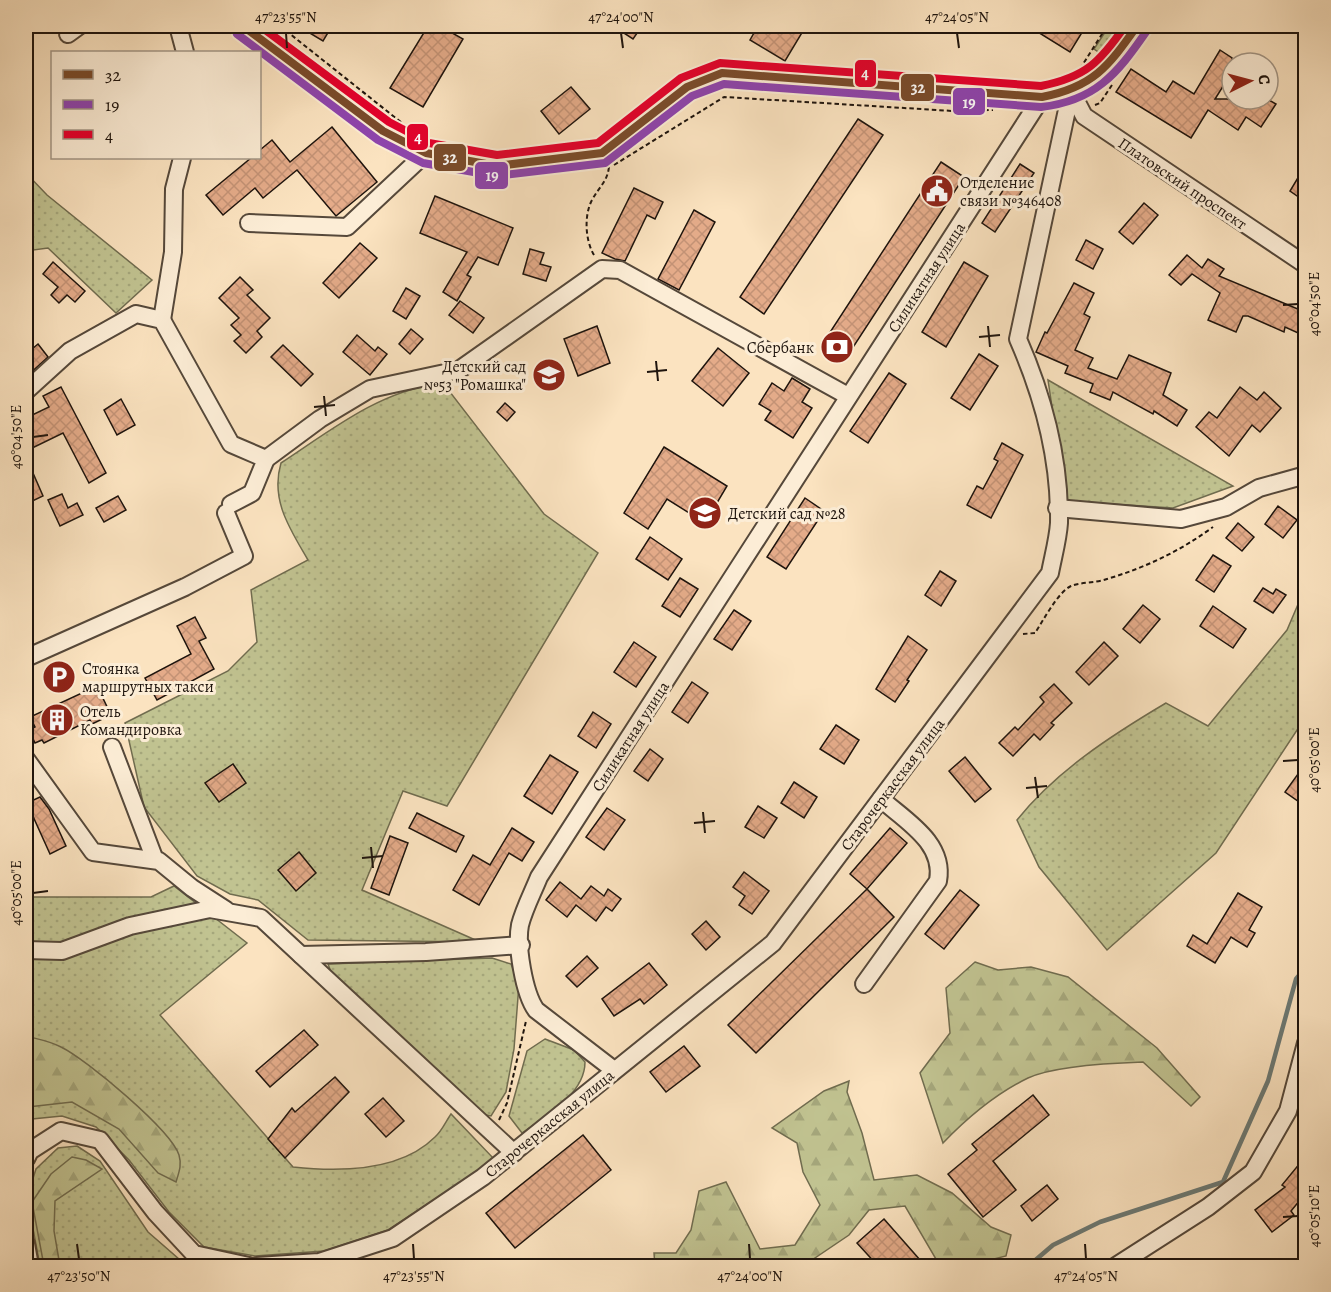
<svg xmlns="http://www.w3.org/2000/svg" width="1331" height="1292" font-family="Alegreya,serif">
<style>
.grass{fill:url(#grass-dots);stroke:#706c4f;stroke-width:1.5}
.forest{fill:url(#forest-firs);stroke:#706c4f;stroke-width:1.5}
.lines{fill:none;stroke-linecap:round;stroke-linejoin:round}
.stream{stroke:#6c7974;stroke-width:4.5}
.building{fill:url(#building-cross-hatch);stroke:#1e140d;stroke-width:1.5}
.minor-casing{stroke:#55483a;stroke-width:20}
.path{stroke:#1e140d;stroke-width:2;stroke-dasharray:4.5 3;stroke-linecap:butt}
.minor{stroke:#fcedd6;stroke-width:16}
.bus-1-casing{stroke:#fcedd6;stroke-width:12}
.bus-2-casing{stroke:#fcedd6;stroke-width:12}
.bus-3-casing{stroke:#fcedd6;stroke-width:12}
.bus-1{stroke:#7a4b2a;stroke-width:8}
.bus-2{stroke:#8e44ad;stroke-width:8}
.bus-3{stroke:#e4002b;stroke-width:8}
.ticks{fill:none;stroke:#1e140d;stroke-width:2}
.labels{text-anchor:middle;stroke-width:6;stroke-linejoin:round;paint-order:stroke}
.poi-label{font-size:16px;fill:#1e140d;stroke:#fcedd6;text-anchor:start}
.street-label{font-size:16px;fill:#1e140d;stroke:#fcedd6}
.line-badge{stroke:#fcedd6;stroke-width:2}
.badge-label{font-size:16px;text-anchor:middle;font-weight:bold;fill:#fff}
.neatline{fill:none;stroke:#1e140d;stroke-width:2}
.ticks-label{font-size:15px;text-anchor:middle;fill:#1e140d}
</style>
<defs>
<pattern id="grass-dots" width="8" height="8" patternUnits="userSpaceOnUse" patternTransform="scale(1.5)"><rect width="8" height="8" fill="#c1c391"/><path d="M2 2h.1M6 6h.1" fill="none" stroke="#a5a77c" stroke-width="1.8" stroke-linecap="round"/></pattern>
<pattern id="forest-firs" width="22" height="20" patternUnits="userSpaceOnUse" patternTransform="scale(1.5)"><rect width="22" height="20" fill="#c1c391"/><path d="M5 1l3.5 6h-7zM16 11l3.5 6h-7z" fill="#a5a77c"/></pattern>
<pattern id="building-cross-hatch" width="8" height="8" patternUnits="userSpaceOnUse" patternTransform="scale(1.5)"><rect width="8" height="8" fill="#e4ab89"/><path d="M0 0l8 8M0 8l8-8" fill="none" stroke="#c39275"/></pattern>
</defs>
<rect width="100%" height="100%" fill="#fbe3c0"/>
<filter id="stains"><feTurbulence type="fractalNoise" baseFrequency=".00333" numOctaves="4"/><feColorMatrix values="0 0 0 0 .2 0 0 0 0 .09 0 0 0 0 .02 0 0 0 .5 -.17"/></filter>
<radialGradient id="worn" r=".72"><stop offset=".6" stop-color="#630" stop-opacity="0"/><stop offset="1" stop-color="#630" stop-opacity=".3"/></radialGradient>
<!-- grass -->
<g class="grass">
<polygon points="1109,26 1129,26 1103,55 1094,49"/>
<polygon points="26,173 47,195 152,280 116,313 48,248 26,251"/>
<polygon points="1048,380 1233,486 1173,508 1066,501"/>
<path d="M437 384 450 392 544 514 598 553 447 806 403 791 362 890 480 942 308 940 258 900 230 894 197 876 144 807 125 723 228 671 257 642 251 590 308 560C290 529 270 500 281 463 330 431 378 392 437 384Z"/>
<path d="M1305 588V718L1216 853 1107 950 1039 867 1017 820C1056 771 1112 735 1166 703L1208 726 1287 630Z"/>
<path d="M174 886 247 943 160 1015 293 1167C339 1172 400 1172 435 1137 442 1131 446 1121 451 1114L495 1160 388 1230 324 1251 255 1256 204 1247 169 1212 129 1160 96 1127 62 1116 32 1119 26 1126V892L30 897H151Z"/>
<polygon points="492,958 511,964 519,984 514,1049 506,1092 491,1116 481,1114 331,972 328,964"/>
<path d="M545 1039 574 1050 585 1062C585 1094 546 1116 522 1133L509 1116 527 1051Z"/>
<polygon points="77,1146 100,1161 148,1232 187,1266 40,1266 27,1197 36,1169 58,1148"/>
</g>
<!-- forest -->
<g class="forest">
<path d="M975 962 998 970 1031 967 1068 977 1157 1048 1200 1097 1191 1106 1143 1062C1113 1063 1054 1066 1028 1078 995 1094 968 1117 943 1143L920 1073 950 1033 946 988Z"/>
<path d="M26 1036C37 1039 50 1041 61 1047 86 1059 171 1130 179 1155 182 1165 179 1172 176 1182L158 1173 119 1129 72 1102 28 1107 26 1109Z"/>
<polygon points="849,1081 847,1092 862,1133 874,1180 917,1175 952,1193 991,1227 1011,1235 1006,1256 966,1266 940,1266 905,1206 869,1210 849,1235 803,1266 655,1266 654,1253 676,1253 691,1230 699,1191 726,1182 760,1249 795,1245 820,1205 803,1172 797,1143 772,1128 824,1091"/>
<polygon points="72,1157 86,1160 102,1169 55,1201 54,1231 60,1266 44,1266 32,1202 51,1174"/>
</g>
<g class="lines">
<!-- stream -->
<polyline class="stream" points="1004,1266 1032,1263 1053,1245 1100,1222 1223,1182 1268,1081 1296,979 1306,967"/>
</g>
<!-- building -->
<g class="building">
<polygon points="298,26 332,26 323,41"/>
<polygon points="428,26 440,26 463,39 423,107 390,88"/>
<polygon points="613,26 642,26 633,39"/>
<polygon points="758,26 806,26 785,61 750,40"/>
<polygon points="1028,26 1086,26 1070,52"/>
<polygon points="1220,50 1232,58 1232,72 1215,99 1267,99 1276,104 1261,127 1246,117 1238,130 1208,110 1191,138 1116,92 1131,69 1166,92 1173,81 1194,94"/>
<polygon points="571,87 590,109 559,134 541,111"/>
<polygon points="858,119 883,135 764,314 740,297"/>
<polygon points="332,127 377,182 336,216 297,170 263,198 255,188 223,215 206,195 251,158 260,158 260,150 272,140 290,162"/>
<polygon points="941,162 964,177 848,355 825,340"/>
<polygon points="1020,164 1034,173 995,232 982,223"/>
<polygon points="1305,166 1305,189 1300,198 1290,191"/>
<polygon points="634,188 663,202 655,219 647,215 625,261 615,259 602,253"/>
<polygon points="435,196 513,228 498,265 478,257 467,275 471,277 457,301 443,292 467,252 420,233"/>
<polygon points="1144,203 1158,215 1133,244 1119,232"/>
<polygon points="694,210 715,222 679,290 658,279"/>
<polygon points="1086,240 1103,249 1093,269 1076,260"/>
<polygon points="360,243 377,258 339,298 323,283"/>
<polygon points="530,249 544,253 540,264 551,267 546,281 523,274"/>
<polygon points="1187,255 1202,268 1208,259 1224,269 1219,276 1305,312 1305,336 1285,327 1284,332 1248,316 1243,316 1236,332 1208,320 1220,293 1192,274 1181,285 1169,275"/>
<polygon points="53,262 85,291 75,302 67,295 59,303 51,295 58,287 43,274"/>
<polygon points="964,262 988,276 946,347 922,332"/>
<polygon points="240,277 253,290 247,295 270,318 257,331 262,337 246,353 234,341 241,335 231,325 239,318 219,298"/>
<polygon points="1074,283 1094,293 1084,314 1090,317 1075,350 1093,358 1088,368 1117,379 1129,355 1171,373 1163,395 1187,410 1177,426 1154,411 1153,414 1113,392 1110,400 1090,392 1093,384 1065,373 1068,366 1036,352 1045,332 1047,333"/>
<polygon points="406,288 420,296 406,319 393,311"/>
<polygon points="460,301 484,318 473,333 449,315"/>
<polygon points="597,326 610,363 578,376 564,339"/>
<polygon points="411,329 423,339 410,354 399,344"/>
<polygon points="357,335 375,351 378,347 387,354 370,375 343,352"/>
<polygon points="38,344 48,357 26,377 26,354"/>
<polygon points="283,345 313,374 301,386 271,357"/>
<polygon points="718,348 749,373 723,406 692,381"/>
<polygon points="979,354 998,366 970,410 951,398"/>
<polygon points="889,373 906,384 868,443 850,431"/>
<polygon points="792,378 810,389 802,402 812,408 793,438 765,420 771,411 759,404 772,383 784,391"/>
<polygon points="61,387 106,473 89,483 63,433 26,451 26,418 49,407 43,396"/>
<polygon points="1240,387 1257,400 1264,392 1281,408 1260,432 1252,425 1229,456 1196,427 1209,412 1217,418"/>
<polygon points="121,399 135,425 117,435 104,410"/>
<polygon points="505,403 515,412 507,421 497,412"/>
<polygon points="1002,443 1023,455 991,518 967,505 977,486 983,489 998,461 994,459"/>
<polygon points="664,447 727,486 705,523 667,499 648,529 624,513"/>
<polygon points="26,457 43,496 26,504"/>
<polygon points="62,494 68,508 77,503 83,515 60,526 48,500"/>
<polygon points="118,496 126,510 104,522 96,508"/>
<polygon points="805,498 824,511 786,569 767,557"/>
<polygon points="1278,506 1297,520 1283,538 1265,524"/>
<polygon points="1238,523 1254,537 1242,551 1226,538"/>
<polygon points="650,537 682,559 668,580 636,559"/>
<polygon points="1213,555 1231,566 1214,592 1196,580"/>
<polygon points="940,571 956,581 941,606 925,595"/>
<polygon points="680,578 698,589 680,617 662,606"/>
<polygon points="1263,588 1273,594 1276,589 1286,595 1273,613 1254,601"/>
<polygon points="1143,605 1160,619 1140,643 1123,629"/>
<polygon points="1213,606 1246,629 1233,648 1200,626"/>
<polygon points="734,610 751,621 732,650 714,639"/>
<polygon points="195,617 206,638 199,641 214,669 157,700 145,678 191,654 177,626"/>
<polygon points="908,636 927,650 907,680 909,681 895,702 876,689"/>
<polygon points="634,642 656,657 636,687 614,672"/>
<polygon points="1104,642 1118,656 1089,685 1076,672"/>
<polygon points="692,682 708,693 688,723 672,712"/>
<polygon points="1054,684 1072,703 1051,723 1054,725 1040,740 1034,734 1013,756 999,743 1015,727 1018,730 1044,702 1040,697"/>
<polygon points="97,686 111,715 92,724 90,720 44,743 42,740 35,743 29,730 35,727 30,717"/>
<polygon points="593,712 611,724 596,748 578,736"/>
<polygon points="836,725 859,740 844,764 820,749"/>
<polygon points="650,749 663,759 648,781 634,771"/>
<polygon points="550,755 578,772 552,814 524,796"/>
<polygon points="965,757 991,789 975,802 949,771"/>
<polygon points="233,764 246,783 219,802 205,783"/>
<polygon points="1298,774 1305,779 1305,806 1285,792"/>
<polygon points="794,782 817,797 804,818 781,803"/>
<polygon points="40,797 49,809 66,846 50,854 27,803"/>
<polygon points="758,806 777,818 764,838 745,827"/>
<polygon points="607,808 625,820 604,850 586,837"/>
<polygon points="417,813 464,836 456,852 409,828"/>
<polygon points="512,828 534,842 522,861 509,853 479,905 453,890 473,855 490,865"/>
<polygon points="890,828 907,843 867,889 850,874"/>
<polygon points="390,836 408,843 389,895 371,888"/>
<polygon points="299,852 316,873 296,891 278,870"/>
<polygon points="744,872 769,891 752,914 739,905 745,896 733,887"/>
<polygon points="560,882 581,899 591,886 604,896 608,889 621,899 612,911 606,907 596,921 576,905 567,917 546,900"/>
<polygon points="867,889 894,917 756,1053 728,1025"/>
<polygon points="960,890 979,905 944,949 925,934"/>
<polygon points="1238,893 1262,907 1249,930 1255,933 1247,947 1231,937 1215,963 1187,946 1193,935 1207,944"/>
<polygon points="706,921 720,937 706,950 692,934"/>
<polygon points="587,956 598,968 577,987 566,976"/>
<polygon points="649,963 667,985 644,1004 640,999 614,1016 602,999"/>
<polygon points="304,1030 318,1045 270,1087 256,1071"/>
<polygon points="684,1046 700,1066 666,1092 650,1072"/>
<polygon points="335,1077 349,1092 285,1158 268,1139 292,1108 295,1112"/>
<polygon points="1033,1095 1049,1115 993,1161 1016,1190 983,1217 948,1174 977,1150 972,1144"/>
<polygon points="383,1098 404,1121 386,1137 365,1114"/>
<polygon points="583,1135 611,1170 515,1248 486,1213"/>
<polygon points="1305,1157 1305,1194 1291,1211 1294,1215 1272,1232 1255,1210 1285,1187 1282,1185"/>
<polygon points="1047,1185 1058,1199 1032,1221 1021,1206"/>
<polygon points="884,1219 920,1260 912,1266 878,1266 857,1243"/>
</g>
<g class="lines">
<defs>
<g id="minor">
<polyline points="178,26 185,52"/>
<path d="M243 26 383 131 426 153 497 166 602 153 687 87 722 73 1042 97C1098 88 1107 69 1137 26"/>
<polyline points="68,34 79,26"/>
<polyline points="1071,91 1084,116 1306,265"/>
<polyline points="249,223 347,227 426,153"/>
<polyline points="162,320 173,252 174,189 182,158"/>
<polyline points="26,391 70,351 136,314 162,320 231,444 266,459"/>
<polyline points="266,459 320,419 370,389 459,370 602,269 620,270 848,396"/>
<polyline points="231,504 252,493 266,459"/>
<polyline points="1057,508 1181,519 1226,507 1259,488 1306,475"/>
<polyline points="26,658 185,587 244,556 226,513"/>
<polyline points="112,747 155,860"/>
<polyline points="26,759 93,852 159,861 192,888 226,910"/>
<polyline points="26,950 62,951 130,926 210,909 261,918 514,1153"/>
<polyline points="301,955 426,952 521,945"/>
<path d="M864 984 938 881C945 843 906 821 881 799"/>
<path d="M614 1070 536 1010C524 993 516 946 520 925 524 909 533 892 539 877L1042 97"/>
<polyline points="26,1159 30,1151 61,1131 100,1140 155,1212 194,1254 249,1266"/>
<polyline points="26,1244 30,1266"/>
<path d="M257 1266 319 1262 393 1238 483 1177 773 943 1050 573C1053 557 1058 539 1059 523 1060 461 1043 396 1018 339L1071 91"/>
<polyline points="1116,1266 1208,1207 1253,1172 1288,1111 1306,1043"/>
</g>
</defs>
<!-- minor casing -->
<use href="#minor" class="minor-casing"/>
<!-- path -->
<g class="path">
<polyline points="280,26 402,123"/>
<polyline points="1080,69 1107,26"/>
<polyline points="1095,105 1100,103 1112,85"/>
<polyline points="614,165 724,97 953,111 993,110"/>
<path d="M594 255C585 240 584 215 592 200 599 187 608 181 609 166"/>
<path d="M1023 634 1035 633C1043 621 1058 592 1071 586 1081 582 1096 583 1107 579 1147 567 1180 551 1213 527"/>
<polyline points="499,1120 507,1103 526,1021"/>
</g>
<!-- minor -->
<use href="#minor" class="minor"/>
<defs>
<path id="bus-1" d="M243 26 383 131 426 153 497 166 602 153 687 87 722 73 1042 97C1093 87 1108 67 1137 26"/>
<path id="bus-2" d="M237 34 378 140 423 163 496 176 605 163 692 96 724 84 1041 107C1095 101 1117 74 1146 32"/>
<path id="bus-3" d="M260 26 389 122 429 143 497 155 598 143 681 78 720 63 1041 86C1086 77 1100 62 1125 26"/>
</defs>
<!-- bus-1 casing -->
<use href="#bus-1" class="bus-1-casing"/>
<!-- bus-2 casing -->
<use href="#bus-2" class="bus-2-casing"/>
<!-- bus-3 casing -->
<use href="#bus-3" class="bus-3-casing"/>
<!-- bus-1 -->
<use href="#bus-1" class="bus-1"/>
<!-- bus-2 -->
<use href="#bus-2" class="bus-2"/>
<!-- bus-3 -->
<use href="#bus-3" class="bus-3"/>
</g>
<!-- ticks -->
<path class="ticks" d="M286 33 287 48M621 33 623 48M957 33 959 48M1283 305 1298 304M988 326 990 347M979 337 1000 335M656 361 658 381M647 372 667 370M324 396 326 416M314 407 335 405M33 437 48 435M1283 761 1298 760M1035 777 1038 798M1026 788 1047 786M703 812 705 833M694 823 715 821M371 847 373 868M362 858 383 856M33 893 48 891M1283 1217 1298 1216M77 1244 79 1259M413 1244 414 1259M749 1244 750 1259M1085 1244 1086 1259"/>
<!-- icons -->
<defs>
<symbol id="civic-disc" viewBox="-11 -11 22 22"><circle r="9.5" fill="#8f2418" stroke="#fcedd6"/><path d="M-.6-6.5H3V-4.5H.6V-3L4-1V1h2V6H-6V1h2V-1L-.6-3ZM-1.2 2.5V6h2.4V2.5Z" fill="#fff"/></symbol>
<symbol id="bank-disc" viewBox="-11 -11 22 22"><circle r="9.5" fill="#8f2418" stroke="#fcedd6"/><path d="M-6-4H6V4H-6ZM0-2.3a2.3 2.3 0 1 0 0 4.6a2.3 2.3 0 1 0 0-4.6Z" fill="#fff"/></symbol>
<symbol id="school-disc" viewBox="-11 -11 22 22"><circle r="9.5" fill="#8f2418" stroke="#fcedd6"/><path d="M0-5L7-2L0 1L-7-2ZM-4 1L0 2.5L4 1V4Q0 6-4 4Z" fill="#fff"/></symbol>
<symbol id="parking-disc" viewBox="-11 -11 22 22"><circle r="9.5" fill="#8f2418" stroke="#fcedd6"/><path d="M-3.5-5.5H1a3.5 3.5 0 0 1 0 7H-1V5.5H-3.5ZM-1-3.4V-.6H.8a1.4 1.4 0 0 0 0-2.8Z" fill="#fff"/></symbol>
<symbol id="building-disc" viewBox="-11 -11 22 22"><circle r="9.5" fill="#8f2418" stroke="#fcedd6"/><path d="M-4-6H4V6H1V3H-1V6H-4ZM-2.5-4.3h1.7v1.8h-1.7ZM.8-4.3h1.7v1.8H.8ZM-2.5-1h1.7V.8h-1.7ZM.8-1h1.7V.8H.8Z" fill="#fff"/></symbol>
</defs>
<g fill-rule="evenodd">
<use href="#civic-disc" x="918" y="172" width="38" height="38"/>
<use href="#bank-disc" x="818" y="328" width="38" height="38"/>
<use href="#school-disc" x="530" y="356" width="38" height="38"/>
<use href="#school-disc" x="686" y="494" width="38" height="38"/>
<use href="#parking-disc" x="40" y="658" width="38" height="38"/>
<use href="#building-disc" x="38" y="701" width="38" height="38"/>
</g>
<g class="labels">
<!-- poi labels -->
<g class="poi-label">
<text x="960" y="188">Отделение<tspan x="960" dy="18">связи №346408</tspan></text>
<text x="814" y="353" text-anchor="end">Сбербанк</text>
<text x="526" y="372" text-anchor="end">Детский сад<tspan x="526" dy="18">№53 "Ромашка"</tspan></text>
<text x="728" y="519">Детский сад №28</text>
<text x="82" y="674">Стоянка<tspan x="82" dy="18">маршрутных такси</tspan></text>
<text x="80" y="717">Отель<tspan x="80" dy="18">Командировка</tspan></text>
</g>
<!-- street labels -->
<g class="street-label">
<text transform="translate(1183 183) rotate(34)" y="6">Платовский проспект</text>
<text transform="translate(926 277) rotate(-57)" y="6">Силикатная улица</text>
<text transform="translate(630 736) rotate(-57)" y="6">Силикатная улица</text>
<text transform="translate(892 784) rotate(-53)" y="6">Старочеркасская улица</text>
<text transform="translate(549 1123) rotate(-39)" y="6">Старочеркасская улица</text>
</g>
</g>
<g class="line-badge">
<rect x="854" y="59" width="23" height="29" rx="6" fill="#e4002b"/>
<rect x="900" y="73" width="35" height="29" rx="6" fill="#7a4b2a"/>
<rect x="952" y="87" width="34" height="29" rx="6" fill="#8e44ad"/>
<rect x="406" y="123" width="23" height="28" rx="6" fill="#e4002b"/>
<rect x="433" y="143" width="34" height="29" rx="6" fill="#7a4b2a"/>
<rect x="474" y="161" width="35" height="29" rx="6" fill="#8e44ad"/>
</g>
<g class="badge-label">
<text x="865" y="79">4</text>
<text x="918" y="93">32</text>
<text x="969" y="108">19</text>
<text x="418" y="143">4</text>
<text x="450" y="163">32</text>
<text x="492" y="181">19</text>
</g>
<!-- margin -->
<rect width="1331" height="1292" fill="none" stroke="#fbe3c0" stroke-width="66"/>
<!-- legend -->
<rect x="51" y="51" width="210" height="108" fill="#fcedd6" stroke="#a39686" stroke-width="1.5"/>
<rect x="63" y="70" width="30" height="9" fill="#7a4b2a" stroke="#a39686" stroke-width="1.5"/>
<text x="105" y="81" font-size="18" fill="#1e140d">32</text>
<rect x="63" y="100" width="30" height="9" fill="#8e44ad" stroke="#a39686" stroke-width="1.5"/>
<text x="105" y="111" font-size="18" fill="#1e140d">19</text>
<rect x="63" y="130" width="30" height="9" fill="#e4002b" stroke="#a39686" stroke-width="1.5"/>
<text x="105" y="141" font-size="18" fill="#1e140d">4</text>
<!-- north arrow -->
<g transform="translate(1250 81) rotate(84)"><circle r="28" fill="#fcedd6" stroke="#a39686" stroke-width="1.5"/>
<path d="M0-4.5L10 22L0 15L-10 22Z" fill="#8f2418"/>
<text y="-9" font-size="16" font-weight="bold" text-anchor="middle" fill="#1e140d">С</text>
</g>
<rect x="33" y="33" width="1265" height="1226" class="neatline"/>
<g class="ticks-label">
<text x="286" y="22">47°23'55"N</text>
<text x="621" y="22">47°24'00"N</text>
<text x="957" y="22">47°24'05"N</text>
<text transform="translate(1314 304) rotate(-90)" y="5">40°04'50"E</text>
<text transform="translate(16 437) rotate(-90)" y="5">40°04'50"E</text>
<text transform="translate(1314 760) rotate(-90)" y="5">40°05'00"E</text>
<text transform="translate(16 893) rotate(-90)" y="5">40°05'00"E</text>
<text transform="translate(1314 1216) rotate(-90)" y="5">40°05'10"E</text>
<text x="79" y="1281">47°23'50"N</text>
<text x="414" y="1281">47°23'55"N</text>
<text x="750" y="1281">47°24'00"N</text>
<text x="1086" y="1281">47°24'05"N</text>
</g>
<rect width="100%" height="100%" filter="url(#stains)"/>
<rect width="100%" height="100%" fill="url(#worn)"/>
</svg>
